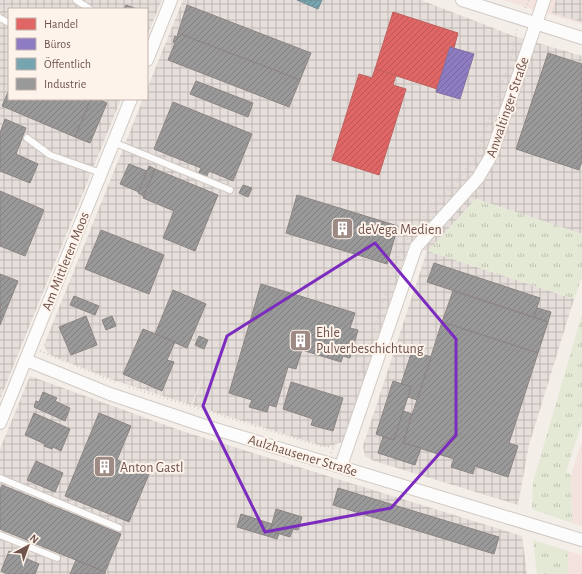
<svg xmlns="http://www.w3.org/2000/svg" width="582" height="574" font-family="'Alegreya Sans',sans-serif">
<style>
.commercial{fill:#f3e2dd}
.industrial{fill:url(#industrial-grid)}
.grass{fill:url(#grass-tufts)}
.shops{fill:url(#shops-hatch);stroke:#be615e}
.offices{fill:url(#offices-hatch);stroke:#8570a0}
.public{fill:url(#public-hatch);stroke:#748d92}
.industry{fill:url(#industry-hatch);stroke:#8c8482}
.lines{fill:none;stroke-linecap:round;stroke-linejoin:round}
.service-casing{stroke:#d1cac4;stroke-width:8}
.minor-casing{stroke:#d1cac4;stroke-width:14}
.path{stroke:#d5cdca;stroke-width:2;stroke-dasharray:1 3;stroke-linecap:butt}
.service{stroke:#fdfcfc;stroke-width:6}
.minor{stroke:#fdfcfc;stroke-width:12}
.marked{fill:none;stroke:#7b2cbf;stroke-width:3;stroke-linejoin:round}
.labels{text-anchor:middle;stroke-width:4;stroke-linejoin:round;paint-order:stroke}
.street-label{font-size:14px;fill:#6f544d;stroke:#fdf3ea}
.poi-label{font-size:14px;fill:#6f544d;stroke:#fdf3ea;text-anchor:start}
</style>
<defs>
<pattern id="industrial-grid" width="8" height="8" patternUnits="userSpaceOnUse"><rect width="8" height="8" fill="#e6deda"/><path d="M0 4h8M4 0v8" fill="none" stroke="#bfb7b3"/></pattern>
<pattern id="grass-tufts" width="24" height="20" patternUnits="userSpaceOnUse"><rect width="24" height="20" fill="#e4e9d5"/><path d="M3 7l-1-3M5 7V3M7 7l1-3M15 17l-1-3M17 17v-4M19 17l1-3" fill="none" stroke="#bdbfaf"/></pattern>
<pattern id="shops-hatch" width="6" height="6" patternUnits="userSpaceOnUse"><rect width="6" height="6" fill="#e06666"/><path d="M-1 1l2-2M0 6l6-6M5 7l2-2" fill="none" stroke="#ba5756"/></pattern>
<pattern id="offices-hatch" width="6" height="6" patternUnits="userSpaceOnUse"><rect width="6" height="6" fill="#8e7cc3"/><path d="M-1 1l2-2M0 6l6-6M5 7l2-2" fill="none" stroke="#7868a1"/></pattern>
<pattern id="public-hatch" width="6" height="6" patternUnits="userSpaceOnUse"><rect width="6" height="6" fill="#76a5af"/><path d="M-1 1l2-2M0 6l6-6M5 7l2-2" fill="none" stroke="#658991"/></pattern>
<pattern id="industry-hatch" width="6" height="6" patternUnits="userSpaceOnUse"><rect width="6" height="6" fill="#999"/><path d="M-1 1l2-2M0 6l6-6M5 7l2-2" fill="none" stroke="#817f7f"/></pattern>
</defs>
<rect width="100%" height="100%" fill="#f4eee9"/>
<!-- commercial -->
<g class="commercial">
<polygon points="503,0 582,0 582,24"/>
<polygon points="582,441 582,526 572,523 571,475"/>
<polygon points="568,551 582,555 582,574 568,574"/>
</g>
<!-- industrial -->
<g class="industrial">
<polygon points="0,0 162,0 147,36 147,9 9,9 9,99 121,99 0,399"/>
<polygon points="183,0 421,0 511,35 582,56 582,234 476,199 428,251 574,299 529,445 518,505 374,461 365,456 363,446 427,251 409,245 343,442 326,447 192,405 210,359 191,405 116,381 48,354 44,345 143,99 147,99 147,89"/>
<polygon points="556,0 582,0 582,22 552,13"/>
<polygon points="30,376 182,431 522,536 527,574 0,574 0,449"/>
</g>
<!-- grass -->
<g class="grass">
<polygon points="476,199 582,234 582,277 574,299 428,251"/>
<polygon points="582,314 582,422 566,472 571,475 572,523 532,509 533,482"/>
<polygon points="533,540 568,551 568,574 537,574"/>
</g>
<!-- shops -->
<g class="shops">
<polygon points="393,12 458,33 454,48 450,47 437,89 375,69"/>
<polygon points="375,69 396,75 393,85 406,89 379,175 332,160 359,74 372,78"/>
</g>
<!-- offices -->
<polygon class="offices" points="450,47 474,54 460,99 436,92"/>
<!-- public -->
<polygon class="public" points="297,0 322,0 318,9"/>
<!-- industry -->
<g class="industry">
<polygon points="126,5 137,9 124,9"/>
<polygon points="187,5 311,53 300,80 178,33"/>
<polygon points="178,33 300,80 289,107 168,60 175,43 173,42 175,36 177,37"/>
<polygon points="548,53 582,64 582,161 579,170 516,149"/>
<polygon points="196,81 253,103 248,117 190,94"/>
<polygon points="9,90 9,99 91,99 75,137 2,106"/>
<polygon points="91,99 98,99 107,103 90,143 75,137"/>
<polygon points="173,102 252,134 233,181 209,171 206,178 198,175 201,168 154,149"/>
<polygon points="5,119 26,128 16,154 38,164 30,183 0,171 0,133"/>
<polygon points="129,164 147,171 139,192 120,184"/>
<polygon points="149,166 155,169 144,196 138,193"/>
<polygon points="155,169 218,195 195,251 163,238 174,211 143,198"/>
<polygon points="243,185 252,188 248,197 239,193"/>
<polygon points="0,191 44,210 25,256 0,246"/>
<polygon points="297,195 398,226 387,264 286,233"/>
<polygon points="101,230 164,255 149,294 85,269"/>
<polygon points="434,263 540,298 534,317 427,282"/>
<polygon points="0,274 18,281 0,325"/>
<polygon points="261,284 355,313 350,328 358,330 350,358 343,356 341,362 302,350 296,369 288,367 276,407 269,405 267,412 249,407 252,400 229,393"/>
<polygon points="173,290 206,304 187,348 155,334"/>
<polygon points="453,291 548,322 538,353 442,322"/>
<polygon points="74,296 99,306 95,315 70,305"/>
<polygon points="537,308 551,312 548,322 534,317"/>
<polygon points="86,316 97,345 71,355 59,327"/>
<polygon points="112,316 116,326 106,330 102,320"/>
<polygon points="442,322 538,353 509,443 518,446 508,477 475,466 473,474 451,467 454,459 403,443"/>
<polygon points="143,329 175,342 167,360 174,362 162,391 123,374"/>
<polygon points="199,336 208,340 204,349 195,345"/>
<polygon points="412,351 431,357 417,400 408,397 411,387 401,384"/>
<polygon points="393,381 411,387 394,440 376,434"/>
<polygon points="291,382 343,398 333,431 311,425 313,419 283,409"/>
<polygon points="43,392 57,398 55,401 70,408 65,421 34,407 36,401 39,402"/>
<polygon points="403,411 412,414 403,443 421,448 415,465 378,453 383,437 394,440"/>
<polygon points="34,413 70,429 61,451 53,447 52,449 44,446 45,444 25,435"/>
<polygon points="99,413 131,426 117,460 149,474 129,522 65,496"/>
<polygon points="36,461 63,473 55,492 27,480"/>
<polygon points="2,485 121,534 105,572 0,529 0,489"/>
<polygon points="338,488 499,537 494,554 333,505"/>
<polygon points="276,509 302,517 298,530 293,529 290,537 270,531"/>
<polygon points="241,514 272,524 270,531 279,534 277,539 237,527"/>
<polygon points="9,551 39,564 35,574 7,574 1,571"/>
<polygon points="76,560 105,572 105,574 70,574"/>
</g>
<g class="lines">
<defs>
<g id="service">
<polyline points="76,0 90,9"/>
<polyline points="0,18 9,23"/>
<polyline points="27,138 50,155 101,173"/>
<polyline points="113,142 230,190"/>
<polyline points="0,478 119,528"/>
<polyline points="0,535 57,558"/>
</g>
<g id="minor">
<polyline points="462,0 582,38"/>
<polyline points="147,60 171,0"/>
<polyline points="26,360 110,394 202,425 582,540"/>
<polyline points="0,423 131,99"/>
<polyline points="341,466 416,247 478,178 491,156 544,0"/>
</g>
</defs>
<!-- service casing -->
<use href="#service" class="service-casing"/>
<!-- minor casing -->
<use href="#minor" class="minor-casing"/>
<!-- path -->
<g class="path">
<polyline points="525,8 529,0"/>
<polyline points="511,58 517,28"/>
<polyline points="40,351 115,382"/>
<polyline points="359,375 401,248 422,219 475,160 509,64"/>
<polyline points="129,387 320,446 333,447"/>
<polyline points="331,453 337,438"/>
</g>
<!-- service -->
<use href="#service" class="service"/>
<!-- minor -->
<use href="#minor" class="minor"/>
</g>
<!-- marked area -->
<path class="marked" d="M375 243 456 339V435L391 508 265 532 203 406 227 336Z"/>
<!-- icons -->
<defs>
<symbol id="building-square" viewBox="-11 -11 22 22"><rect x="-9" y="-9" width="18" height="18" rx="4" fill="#9e8a84" stroke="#fdf3ea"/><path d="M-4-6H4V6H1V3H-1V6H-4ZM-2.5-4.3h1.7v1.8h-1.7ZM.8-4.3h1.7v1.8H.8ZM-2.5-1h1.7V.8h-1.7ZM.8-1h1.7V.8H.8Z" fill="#fff"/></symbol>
</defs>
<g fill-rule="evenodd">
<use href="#building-square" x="330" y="216" width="25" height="25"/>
<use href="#building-square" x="288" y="328" width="25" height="25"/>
<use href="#building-square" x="92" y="454" width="25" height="25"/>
</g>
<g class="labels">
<!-- street labels -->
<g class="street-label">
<text transform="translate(507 107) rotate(-71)" y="5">Anwaltinger Straße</text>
<text transform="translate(65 261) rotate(-68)" y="5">Am Mittleren Moos</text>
<text transform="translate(303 455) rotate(17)" y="5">Aulzhausener Straße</text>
</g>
<!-- poi labels -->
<g class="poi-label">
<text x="358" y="234">deVega Medien</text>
<text x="316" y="337">Ehle<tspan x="316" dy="16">Pulverbeschichtung</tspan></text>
<text x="120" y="472">Anton Gastl</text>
</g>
</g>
<!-- legend -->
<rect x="8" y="8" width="140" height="92" fill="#fdf3ea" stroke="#c4b3ab"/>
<rect x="16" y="18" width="20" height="12" fill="#e06666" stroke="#c4b3ab"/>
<text x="44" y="28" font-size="12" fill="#6f544d">Handel</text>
<rect x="16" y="38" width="20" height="12" fill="#8e7cc3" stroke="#c4b3ab"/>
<text x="44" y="48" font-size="12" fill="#6f544d">Büros</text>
<rect x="16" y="58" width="20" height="12" fill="#76a5af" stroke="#c4b3ab"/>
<text x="44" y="68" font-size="12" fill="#6f544d">Öffentlich</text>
<rect x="16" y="78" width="20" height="12" fill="#999999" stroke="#c4b3ab"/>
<text x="44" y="88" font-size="12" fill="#6f544d">Industrie</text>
<!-- north arrow -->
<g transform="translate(28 546) rotate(41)" stroke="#fdf3ea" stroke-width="3" paint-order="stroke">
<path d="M0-3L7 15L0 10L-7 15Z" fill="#6f544d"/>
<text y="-6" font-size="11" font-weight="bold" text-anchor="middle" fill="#6f544d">N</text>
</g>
</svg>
